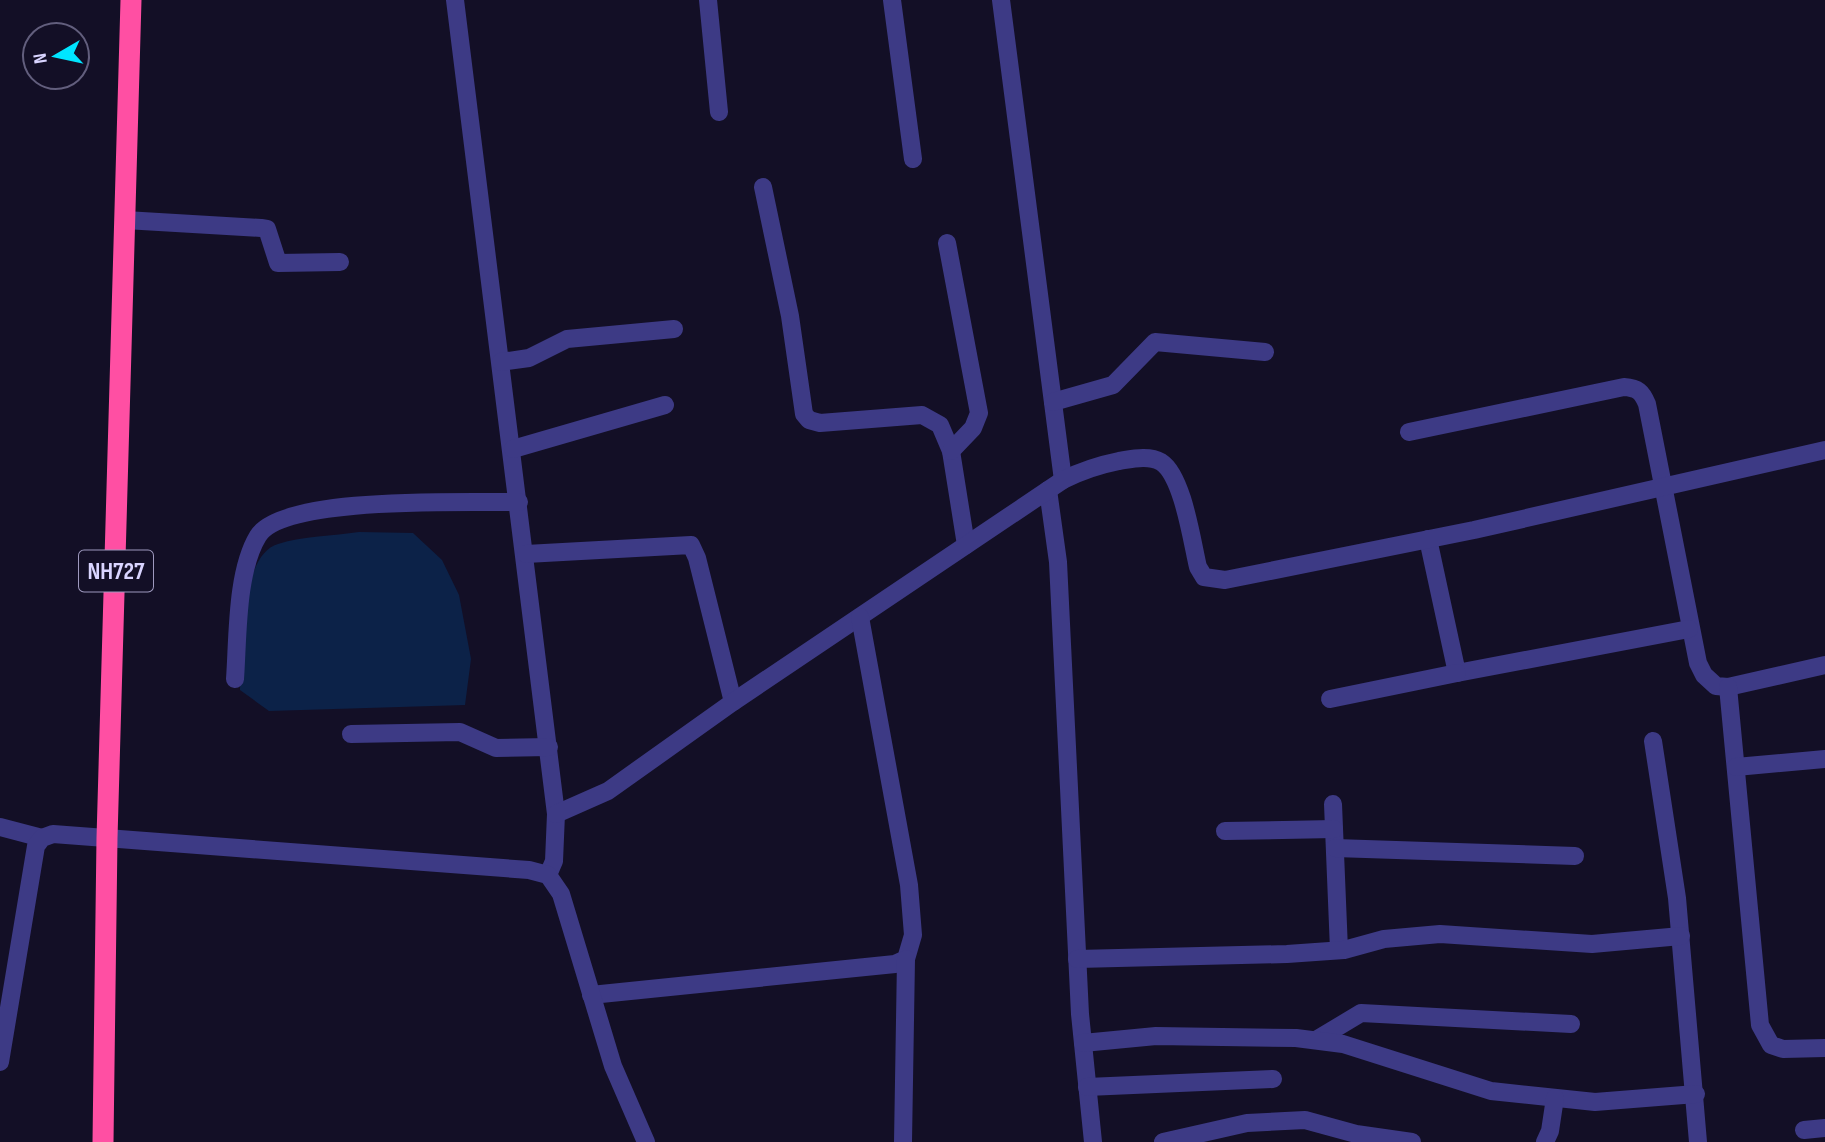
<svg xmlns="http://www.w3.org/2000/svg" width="1825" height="1142" font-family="'Sofia Sans Condensed',sans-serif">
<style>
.water{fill:#0c2248}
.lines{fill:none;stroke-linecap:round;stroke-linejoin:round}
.minor{stroke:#3d3a85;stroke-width:18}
.highway{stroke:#ff4fa3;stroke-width:21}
.labels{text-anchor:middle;stroke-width:5;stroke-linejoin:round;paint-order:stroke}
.shield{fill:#130f26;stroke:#9e99be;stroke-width:2}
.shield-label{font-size:24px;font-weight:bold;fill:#d9d4ff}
</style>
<rect width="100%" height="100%" fill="#130f26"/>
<!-- water -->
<path class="water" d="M359 532 413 533 442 560 459 595 471 659 465 705 269 711 240 690C241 656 239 555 278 544 303 536 333 536 359 532Z"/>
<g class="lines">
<!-- minor -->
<g class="minor">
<polyline points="455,0 556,814 554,861 548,875"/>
<polyline points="708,0 719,112"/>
<polyline points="892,0 913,159"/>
<polyline points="1001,0 1063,480"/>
<polyline points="763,187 790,316 804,414 809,420 820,423 922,415 940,425 951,451 966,545"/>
<polyline points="125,220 261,228 267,229 278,263 340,262"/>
<polyline points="947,243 979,413 973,428 951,451"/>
<polyline points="501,362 529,358 567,339 674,329"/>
<polyline points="1053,402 1113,385 1155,342 1265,352"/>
<path d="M1409 432 1624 387C1638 388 1642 392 1647 404L1698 663 1704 675 1716 686 1728 687 1825 665"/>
<polyline points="513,449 665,405"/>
<polyline points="1048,490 1058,562 1080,1014 1093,1142"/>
<polyline points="1428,539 1457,673 1689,629"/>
<polyline points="526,554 691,545 697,558 733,702"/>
<path d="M235 679C238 638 236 572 258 536 283 495 470 503 519 502"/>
<polyline points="1728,687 1760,1025 1771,1045 1783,1049 1825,1048"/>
<polyline points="1330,699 1457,673"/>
<polyline points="351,734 460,732 496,748 549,747"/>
<polyline points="1653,741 1677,898 1698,1142"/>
<polyline points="1736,767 1825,759"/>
<polyline points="1333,804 1339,950"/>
<path d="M556 814 608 791 733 702 1063 480C1081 471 1099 465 1119 461 1132 459 1149 455 1161 462 1183 476 1192 542 1198 567L1204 577 1225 580 1474 530 1825 450"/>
<polyline points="0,827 42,838"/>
<polyline points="1225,831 1334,829"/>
<polyline points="1335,848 1575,856"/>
<polyline points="1077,959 1287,954 1344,950 1384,939 1440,934 1592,944 1681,936"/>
<polyline points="591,995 895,964 906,959 913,935 909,885 860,617"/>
<polyline points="1316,1040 1361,1013 1571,1024"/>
<polyline points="1083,1043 1156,1036 1296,1038 1343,1044 1491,1091 1595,1102 1696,1094"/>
<polyline points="0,1062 36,846 42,838 53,834 529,870 548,875 561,894 613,1066 646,1142"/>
<polyline points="1087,1087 1273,1079"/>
<polyline points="1804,1130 1825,1128"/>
<polyline points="903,1142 906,959"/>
<polyline points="1163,1142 1247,1123 1305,1120 1356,1134 1412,1142"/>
<polyline points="1545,1142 1550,1131 1555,1098"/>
</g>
<!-- highway -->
<polyline class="highway" points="103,1142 107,838 131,0"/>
</g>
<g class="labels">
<!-- shield labels -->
<rect class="shield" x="79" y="550.5" width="74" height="41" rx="5"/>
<g class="shield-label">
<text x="116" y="579">NH727</text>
</g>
</g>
<!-- north arrow -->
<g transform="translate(56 56) rotate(261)"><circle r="33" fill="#130f26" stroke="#625e7d" stroke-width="2"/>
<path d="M0-5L12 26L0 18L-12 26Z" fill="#00e5ff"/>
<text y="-10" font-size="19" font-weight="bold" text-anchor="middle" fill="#d9d4ff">N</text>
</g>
</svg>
